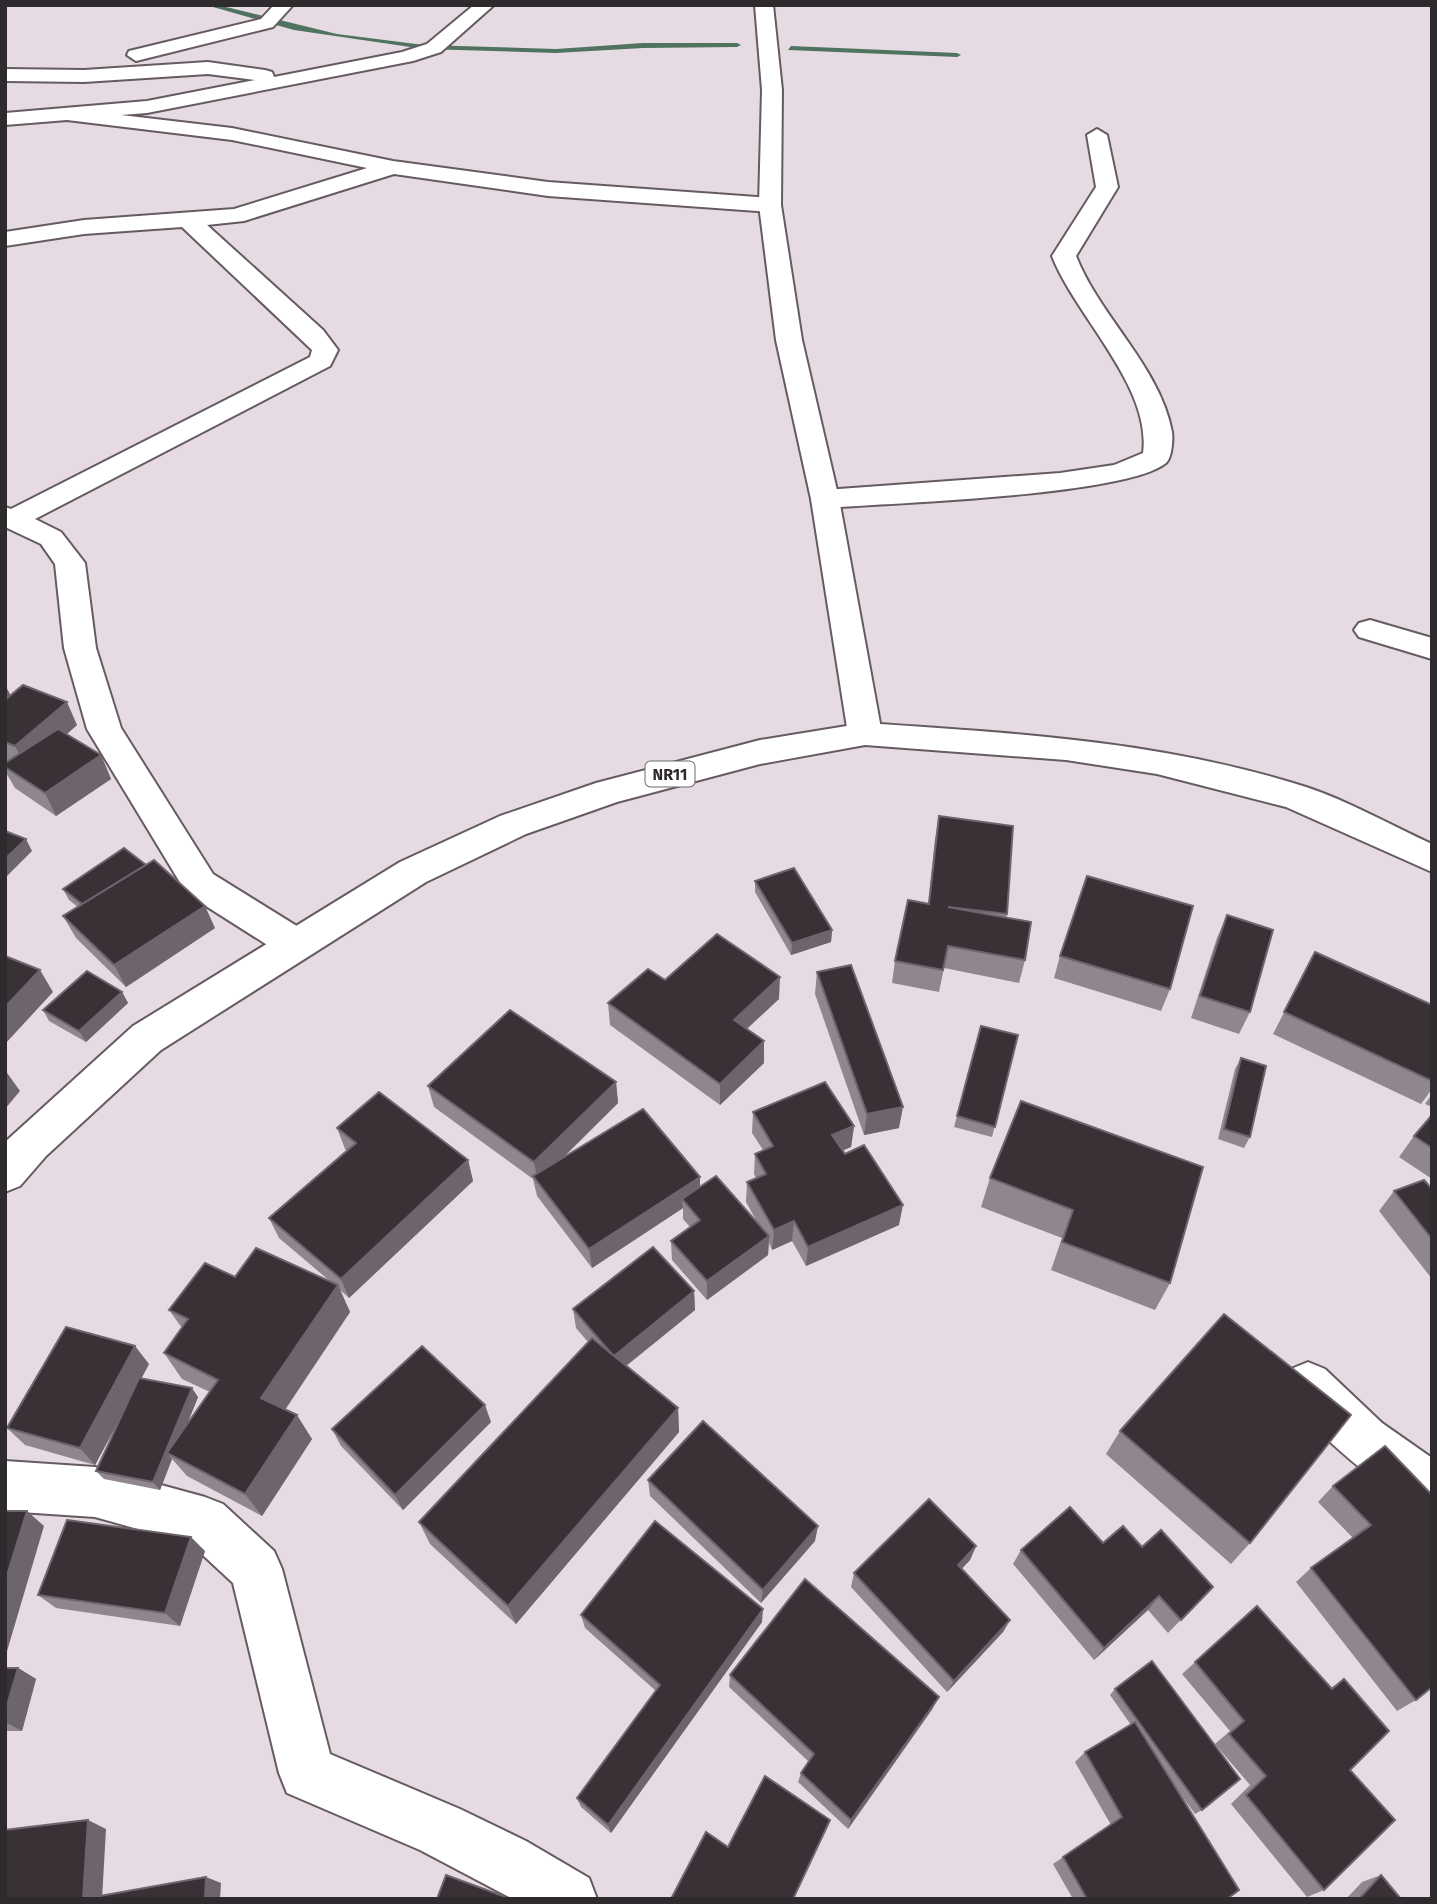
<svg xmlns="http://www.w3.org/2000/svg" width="1437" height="1904" font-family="'Fira Sans',sans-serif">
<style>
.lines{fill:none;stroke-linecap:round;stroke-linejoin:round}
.stream{fill:#4f735f;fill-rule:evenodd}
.minor-casing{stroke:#655b61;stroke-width:4}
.tertiary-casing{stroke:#655b61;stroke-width:4}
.trunk-casing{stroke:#655b61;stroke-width:4}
.minor{fill:#fff;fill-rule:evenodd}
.tertiary{fill:#fff;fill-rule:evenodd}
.trunk{fill:#fff;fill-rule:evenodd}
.wall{fill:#90868d}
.shaded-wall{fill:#6e646b}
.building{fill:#3a3137;stroke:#6e646b;stroke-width:2}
.labels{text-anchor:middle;stroke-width:7;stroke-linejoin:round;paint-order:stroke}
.shield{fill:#fff;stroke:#6d6a6c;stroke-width:2}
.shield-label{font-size:16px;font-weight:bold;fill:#2f2a2d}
</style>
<rect width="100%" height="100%" fill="#e7dbe3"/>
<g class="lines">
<!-- stream -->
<g class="stream">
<polygon points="206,5 218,5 337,34 424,45 556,49 643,43 737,43 741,45 737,47 643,48 556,53 424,49 294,30"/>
<polygon points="791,46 957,53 961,55 957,57 788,50"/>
</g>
<defs>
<g id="minor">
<polygon points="274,5 293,5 273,27 136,61 127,55 129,51 261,19"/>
<polygon points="474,5 494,5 441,52 413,61 147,113 121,115 232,128 393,161 548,182 770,198 781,205 770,212 548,196 394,174 244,221 207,225 323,330 338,350 330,366 35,519 61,532 85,563 96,648 121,728 213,874 308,933 313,943 308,953 294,958 280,953 187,894 87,729 64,648 55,564 41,544 5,527 5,507 11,509 310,357 312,350 182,227 84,234 5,246 5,232 84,220 234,209 367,168 232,140 67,120 5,125 5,113 147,101 255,80 208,74 84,82 5,81 5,69 84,70 208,62 265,70 272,72 274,77 402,52 427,44"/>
<path d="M1097 129 1107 135 1118 187 1076 256C1100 317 1160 367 1172 432 1173 440 1172 457 1166 463 1126 496 888 503 825 508L815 505 811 499 815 493 825 490 1060 473 1114 465 1143 453C1152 387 1076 317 1052 256L1096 187 1087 135Z"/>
<polygon points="1370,620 1432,638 1432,659 1359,637 1354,630 1359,623"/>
<path d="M1308 1362 1325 1369 1382 1423 1432 1458V1514C1390 1497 1302 1426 1284 1385L1291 1369Z"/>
<polygon points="5,1461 95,1467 205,1497 223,1504 274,1551 282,1569 330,1754 460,1809 526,1841 589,1878 597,1899 513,1899 420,1850 287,1793 279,1773 233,1583 191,1544 95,1517 5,1511"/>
</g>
<polygon id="tertiary" points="755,5 773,5 782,90 781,205 802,340 839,499 882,734 877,742 865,745 853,742 848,734 811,499 776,340 759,205 762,90"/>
<path id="trunk" d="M865 723C1014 733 1162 741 1306 787 1349 801 1390 825 1432 844V872L1286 807 1157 774 1066 760 865 745 760 764 617 802 526 834 426 882 161 1050 46 1156 20 1186 5 1192V1142L133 1026 400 862 500 816 596 783 760 740Z"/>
</defs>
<!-- minor casing -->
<use href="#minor" class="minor-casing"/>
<!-- tertiary casing -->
<use href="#tertiary" class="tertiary-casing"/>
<!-- trunk casing -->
<use href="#trunk" class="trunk-casing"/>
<!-- minor -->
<use href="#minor" class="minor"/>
<!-- tertiary -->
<use href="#tertiary" class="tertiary"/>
<!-- trunk -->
<use href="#trunk" class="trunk"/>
</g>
<!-- wall -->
<g class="wall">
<polygon points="5,685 11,696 77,725 67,734 101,755 111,779 56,816 15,788 5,771 5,763 8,761 5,760"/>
<polygon points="939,816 1007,914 1006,918 1025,960 1019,983 944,968 939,992 892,983 895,961 928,904 935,839"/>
<polygon points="755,881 832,930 831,942 791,955 755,892"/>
<polygon points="63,889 215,928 126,987 76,938 63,916 78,907 69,900"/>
<polygon points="1227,915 1250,1012 1239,1034 1191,1018 1217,938"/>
<polygon points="1315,952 1432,1005 1432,1089 1421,1104 1273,1034"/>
<polygon points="1060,956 1170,989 1161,1011 1054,978"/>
<polygon points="817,972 899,1128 864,1135 815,994"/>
<polygon points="665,980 779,999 747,1029 764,1041 764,1063 720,1105 610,1025 608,1003"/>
<polygon points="122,992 128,1003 86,1042 49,1021 43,1010"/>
<polygon points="1018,1035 992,1137 954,1127 957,1116"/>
<polygon points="1241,1058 1250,1137 1244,1148 1218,1139 1235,1069"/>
<polygon points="616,1082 618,1103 563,1158 700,1177 700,1187 757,1222 746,1202 747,1182 756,1178 754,1174 755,1154 763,1150 752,1133 753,1112 854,1126 851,1147 843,1150 899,1225 806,1266 792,1241 772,1250 769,1243 768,1255 707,1300 672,1260 671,1241 690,1227 683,1219 683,1208 592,1268 537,1196 533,1179 434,1107 428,1086"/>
<polygon points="1432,1094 1432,1107 1425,1104"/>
<polygon points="1021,1101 1170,1283 1155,1310 1051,1270 1062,1238 981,1207 990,1178"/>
<polygon points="1432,1115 1432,1179 1399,1157 1414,1136"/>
<polygon points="337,1128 468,1160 473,1181 349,1298 340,1290 350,1312 285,1409 312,1439 262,1516 187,1476 172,1459 160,1490 104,1479 96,1471 126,1407 95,1465 25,1445 7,1428 149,1364 141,1379 198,1397 186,1427 210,1392 182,1379 164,1353 182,1328 169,1310 235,1277 331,1282 279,1238 269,1218 347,1151 345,1149"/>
<polygon points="1432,1189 1432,1279 1379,1211 1394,1191"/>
<polygon points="694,1291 695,1310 626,1366 678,1408 679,1432 516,1624 430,1544 419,1522 588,1342 576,1328 573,1309"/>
<polygon points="491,1422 403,1510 341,1446 332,1429"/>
<polygon points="1120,1431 1250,1543 1231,1564 1106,1454"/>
<polygon points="1385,1446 1416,1700 1397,1711 1296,1582 1311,1568 1353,1538 1318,1502 1333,1486"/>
<polygon points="648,1480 815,1541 761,1603 650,1496"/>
<polygon points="1103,1543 1142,1547 1213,1587 1168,1633 1148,1610 1094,1660 1013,1564 1021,1550"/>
<polygon points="976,1546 970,1560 961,1569 1010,1620 1003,1632 947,1692 851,1587 854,1573"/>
<polygon points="205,1551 180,1626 56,1608 38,1595"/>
<polygon points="1257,1606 1331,1688 1344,1679 1350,1770 1324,1890 1307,1897 1231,1804 1250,1785 1215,1744 1230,1731 1182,1674"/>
<polygon points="581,1615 762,1622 611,1833 581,1807 577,1798 656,1691 585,1628"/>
<polygon points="5,1668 18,1668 36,1679 22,1731 5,1731"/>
<polygon points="730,1675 933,1708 848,1829 798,1782 801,1773 808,1761 729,1687"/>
<polygon points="1115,1689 1202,1810 1195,1814 1173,1784 1227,1899 1073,1899 1053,1864 1111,1825 1075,1762 1085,1752 1131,1725 1110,1695"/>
<polygon points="1381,1875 1401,1899 1346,1899 1362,1882"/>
</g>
<!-- shaded-wall -->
<g class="shaded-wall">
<polygon points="5,685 17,708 5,718"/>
<polygon points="67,702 77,725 27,769 15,746"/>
<polygon points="101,755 111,779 56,816 45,793"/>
<polygon points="26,839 32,851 5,878 5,859"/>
<polygon points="205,906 215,928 126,987 114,965"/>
<polygon points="832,930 831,942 791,955 792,943"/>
<polygon points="40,970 53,992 5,1044 5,1007"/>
<polygon points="780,977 779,999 733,1041 734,1020"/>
<polygon points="122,992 128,1003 86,1042 79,1031"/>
<polygon points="764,1041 764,1063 720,1105 720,1084"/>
<polygon points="5,1070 20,1091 5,1109"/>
<polygon points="616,1082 618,1103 538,1182 534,1162"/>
<polygon points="903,1107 899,1128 864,1135 867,1114"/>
<polygon points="854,1126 851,1147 830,1156 832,1135"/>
<polygon points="468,1160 473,1181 349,1298 341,1279"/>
<polygon points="700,1177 700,1197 682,1199 683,1208 592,1268 589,1249"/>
<polygon points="903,1205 899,1225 806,1266 808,1247"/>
<polygon points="794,1221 792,1241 772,1250 774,1230"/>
<polygon points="769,1236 768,1255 707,1300 707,1281"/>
<polygon points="338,1285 350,1312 277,1422 261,1398"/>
<polygon points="694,1291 695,1310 616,1374 613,1357"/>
<polygon points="135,1346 149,1364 95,1465 80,1448"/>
<polygon points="192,1388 198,1397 174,1457 167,1453 172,1459 160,1490 153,1482"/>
<polygon points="485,1405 491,1422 403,1510 395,1495"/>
<polygon points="678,1408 679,1432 516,1624 508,1606"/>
<polygon points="297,1415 312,1439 262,1516 245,1494"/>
<polygon points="27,1511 44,1526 5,1658 5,1582"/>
<polygon points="818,1526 815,1541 761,1603 763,1590"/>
<polygon points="191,1537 205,1551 180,1626 165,1613"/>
<polygon points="976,1546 970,1560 952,1579 958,1565"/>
<polygon points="1159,1596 1148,1610 1094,1660 1104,1648"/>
<polygon points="763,1609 762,1622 611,1833 608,1825"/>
<polygon points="1010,1620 1003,1632 947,1692 954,1681"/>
<polygon points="18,1668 36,1679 22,1731 5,1722 5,1712"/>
<polygon points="939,1697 933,1708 848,1829 851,1820"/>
<polygon points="88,1820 106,1829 102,1899 83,1899"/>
<polygon points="206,1877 221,1883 220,1899 205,1899"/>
</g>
<!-- building -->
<g class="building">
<polygon points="23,685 67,702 15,746 5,742 5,700"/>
<polygon points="58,729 101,755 45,793 5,767 5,763"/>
<polygon points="939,816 1013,826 1007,914 948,907 1031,922 1025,960 948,946 943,970 895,961 908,900 929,904"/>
<polygon points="5,831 26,839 5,859"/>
<polygon points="124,848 146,865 82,904 63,889"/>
<polygon points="154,860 205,906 114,965 63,916"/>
<polygon points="794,868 832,930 792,943 755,881"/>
<polygon points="1087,876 1193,906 1170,989 1060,956"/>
<polygon points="1227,915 1273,930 1250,1012 1200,996"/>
<polygon points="717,934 780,977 734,1020 764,1041 720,1084 608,1003 648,969 665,980"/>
<polygon points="1315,952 1432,1005 1432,1081 1284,1012"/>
<polygon points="5,956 40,970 5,1007"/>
<polygon points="851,965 903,1107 867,1114 817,972"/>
<polygon points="87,971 122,992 79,1031 43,1010"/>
<polygon points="510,1010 616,1082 534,1162 428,1086"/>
<polygon points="981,1026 1018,1035 995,1127 957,1116"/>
<polygon points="1241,1058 1266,1066 1250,1137 1224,1129"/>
<polygon points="825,1082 854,1126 832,1135 845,1154 864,1145 903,1205 808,1247 794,1221 774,1230 747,1182 766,1174 755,1154 773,1146 753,1112"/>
<polygon points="379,1092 468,1160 341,1279 269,1218 356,1143 337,1128"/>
<polygon points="1021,1101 1203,1167 1170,1283 1062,1242 1073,1210 990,1178"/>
<polygon points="643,1109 700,1177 589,1249 533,1176"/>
<polygon points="1432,1115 1432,1148 1414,1136"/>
<polygon points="716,1176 769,1236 707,1281 671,1241 700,1220 682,1199"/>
<polygon points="1424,1180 1432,1189 1432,1239 1394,1191"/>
<polygon points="653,1247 694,1291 614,1356 610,1352 573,1309"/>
<polygon points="256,1248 338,1285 261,1398 297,1415 245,1494 167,1453 218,1380 164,1353 188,1319 169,1310 205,1263 235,1277"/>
<polygon points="1224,1314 1351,1415 1250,1543 1120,1431"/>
<polygon points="66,1327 135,1346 80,1448 7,1428"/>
<polygon points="592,1338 678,1408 508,1606 419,1522"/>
<polygon points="422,1346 485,1405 395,1495 332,1429"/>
<polygon points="139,1378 192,1388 153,1482 96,1471"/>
<polygon points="703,1421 818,1526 763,1590 648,1480"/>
<polygon points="1385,1446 1432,1495 1432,1687 1416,1700 1311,1568 1371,1525 1333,1486"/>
<polygon points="929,1499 976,1546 958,1565 1010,1620 954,1681 854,1573"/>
<polygon points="1070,1507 1103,1543 1123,1526 1142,1547 1161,1530 1213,1587 1181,1620 1159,1596 1104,1648 1021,1550"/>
<polygon points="5,1511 27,1511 5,1582"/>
<polygon points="67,1520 191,1537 165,1613 38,1595"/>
<polygon points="655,1521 763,1609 608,1825 577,1798 660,1685 581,1615"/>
<polygon points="805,1579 939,1697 851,1820 801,1773 814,1754 730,1675"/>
<polygon points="1257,1606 1332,1689 1344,1679 1389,1731 1350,1770 1395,1820 1324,1890 1246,1795 1266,1776 1229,1734 1244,1721 1195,1662"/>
<polygon points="1152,1661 1240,1779 1202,1810 1115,1689"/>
<polygon points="5,1668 18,1668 5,1712"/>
<polygon points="1135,1722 1239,1890 1227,1899 1087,1899 1063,1857 1122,1817 1085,1752"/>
<polygon points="765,1776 830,1820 793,1899 671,1899 706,1832 728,1847"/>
<polygon points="88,1820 83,1899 5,1899 5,1830"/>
<polygon points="446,1875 511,1899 437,1899"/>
<polygon points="1381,1875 1401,1899 1359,1899"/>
<polygon points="206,1877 205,1899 83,1899"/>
</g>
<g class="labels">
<!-- shield labels -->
<rect class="shield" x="645.5" y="761.5" width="49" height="25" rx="5"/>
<g class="shield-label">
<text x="670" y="780">NR11</text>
</g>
</g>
<!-- border -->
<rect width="1437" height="1904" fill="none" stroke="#2f2a2d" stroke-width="14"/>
</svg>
